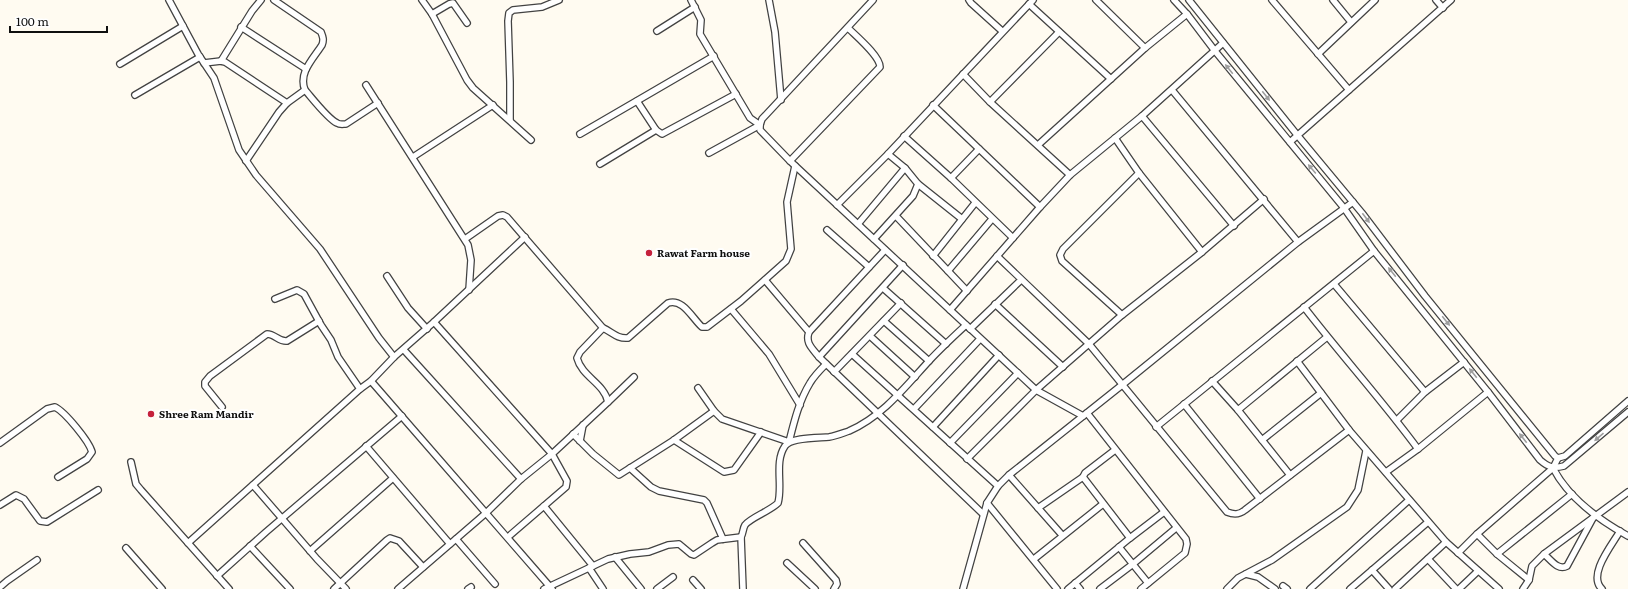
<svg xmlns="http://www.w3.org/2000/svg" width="1628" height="589" font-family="Literata,serif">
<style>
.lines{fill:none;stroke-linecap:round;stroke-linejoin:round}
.minor-casing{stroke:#424242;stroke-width:8}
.minor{stroke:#fff;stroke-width:5.5}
.oneway{fill:#9f9f9f}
.poi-dot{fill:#c5213c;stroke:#fff;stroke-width:1.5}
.labels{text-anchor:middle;stroke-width:4;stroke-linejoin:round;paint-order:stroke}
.poi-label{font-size:10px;font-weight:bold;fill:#0f0f0f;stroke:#fff;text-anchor:start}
</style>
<rect width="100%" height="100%" fill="#fffbf1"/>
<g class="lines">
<defs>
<g id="minor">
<polyline points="169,0 198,54 214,78 239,150 256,175 320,249 379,338 394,357"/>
<path d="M274 0 321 32C323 37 324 40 322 45 313 59 298 73 305 90 312 98 328 119 337 123 340 125 343 124 346 124L378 103"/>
<polyline points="422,0 432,14 467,80 473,88 531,140"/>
<polyline points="691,0 701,20 700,34 750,118 760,125 709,153"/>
<polyline points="769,0 775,32 781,100"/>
<polyline points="873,0 762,119 760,125 760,130 790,161 1036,390 1083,416"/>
<polyline points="969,0 971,3 1002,31"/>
<polyline points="1096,0 1145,48"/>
<path d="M1174 0 1187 14 1215 51 1344 208 1374 251 1488 392 1540 460C1548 467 1553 469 1564 466L1628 412"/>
<polyline points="1189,0 1298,136 1362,213 1425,296 1555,456 1558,458 1565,456 1628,401"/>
<polyline points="1272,0 1349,90"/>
<polyline points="1333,0 1351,22"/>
<polyline points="1436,0 1443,8"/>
<polyline points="1029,4 1111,79"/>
<polyline points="432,14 449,4 453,3 467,23"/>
<polyline points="241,27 306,69"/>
<polyline points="657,31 695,7"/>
<polyline points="1318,54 1375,0"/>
<polyline points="221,61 252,11 261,0"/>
<polyline points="204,63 221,61 225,62 287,103"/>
<polyline points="120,64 183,26"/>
<polyline points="963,74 990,102 1070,175"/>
<polyline points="366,85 468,245 471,260 469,290"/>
<polyline points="1172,90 1298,242"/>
<polyline points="135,95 200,57"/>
<polyline points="637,101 656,130 662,134 736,94"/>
<polyline points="990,102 1059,32"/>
<polyline points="933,105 1040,207"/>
<polyline points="1142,116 1234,226"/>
<polyline points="510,120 510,82 508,21 509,13 513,10 542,7 559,0"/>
<polyline points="580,134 714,56"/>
<polyline points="904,136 951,178 1013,238"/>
<polyline points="1115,138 1139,173 1202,252"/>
<polyline points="1290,142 1451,0"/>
<polyline points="1038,145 1145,48 1187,14"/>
<polyline points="413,157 493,105"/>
<polyline points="246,161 279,112 287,103 305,90"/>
<path d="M790 161 880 67C880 56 856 36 848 28"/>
<polyline points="600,164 656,130"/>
<polyline points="951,178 979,149"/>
<polyline points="918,184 962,219"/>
<polyline points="837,205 888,154 1033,0"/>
<polyline points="896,216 967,291"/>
<polyline points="858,224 905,168"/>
<polyline points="827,230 869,267"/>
<path d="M465 239 498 216 503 215 507 217 603 328C612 332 617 339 628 338L668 303C683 298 692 318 702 327H707L741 301 786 261 791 249 787 202 795 166"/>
<polyline points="874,239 913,196 918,184 905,168 888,154"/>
<path d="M885 250 809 332C805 343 812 348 819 357L983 514"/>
<polyline points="933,256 975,203"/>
<path d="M997 256 1089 344 1227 512C1234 515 1239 515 1245 510L1349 430"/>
<polyline points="948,271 992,219"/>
<polyline points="387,276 408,308 427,329"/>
<polyline points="765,280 809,332"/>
<polyline points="1334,284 1425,392"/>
<polyline points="883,288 946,344"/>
<polyline points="275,299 297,290 304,294 321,325 331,340 338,357 360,389"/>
<polyline points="995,304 1063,367"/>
<path d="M1304 307C1341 355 1382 400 1418 449"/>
<polyline points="731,309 769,354 800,405"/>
<polyline points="950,310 1040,207 1070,175 1142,116 1223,43"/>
<polyline points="1122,315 1062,261 1060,255 1063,249 1139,173"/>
<polyline points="884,321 929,361"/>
<polyline points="434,322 552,454 567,481 566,487 508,537"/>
<polyline points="970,329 1021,280"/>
<polyline points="870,336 915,377"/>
<polyline points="404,350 521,479"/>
<polyline points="852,354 998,486"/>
<polyline points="819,357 903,265"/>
<polyline points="1297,361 1349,430 1446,542 1499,589"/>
<polyline points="834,372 901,303"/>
<polyline points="371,381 552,589"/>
<polyline points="1212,381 1238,410 1290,475"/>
<path d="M698 388 714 411 722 419 789 442C794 422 799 401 810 383 814 376 820 370 826 364"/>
<polyline points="608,402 634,377"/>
<polyline points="1184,404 1260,499"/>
<path d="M222 407 205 386V382L210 376 267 334C275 334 279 342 287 341L319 321"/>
<polyline points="914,409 980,339"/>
<polyline points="1238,410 1327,337"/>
<polyline points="1087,413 1186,539 1187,544 1185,553 1141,589"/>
<polyline points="1397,420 1425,392 1464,362"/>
<polyline points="933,427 999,355"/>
<polyline points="1156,427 1374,251"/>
<polyline points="573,434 593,454 619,475 674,440 714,411"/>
<polyline points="674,440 724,472 734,470 761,432"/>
<polyline points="1262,440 1321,393"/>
<polyline points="580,441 583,425"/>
<path d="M0 443 47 409 55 407C65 412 89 441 92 452L87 459 58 477"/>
<polyline points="950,443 1018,373"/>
<polyline points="366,446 450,544"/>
<polyline points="1115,450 1085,473 1083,477 1130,538"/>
<polyline points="967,459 1036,390 1122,315 1202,252 1264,199"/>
<polyline points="131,462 136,484 141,490 229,589"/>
<polyline points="630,468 651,487 659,491 704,500 707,503 723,539"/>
<path d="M1553 468C1569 499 1599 520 1628 536"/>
<polyline points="1386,472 1418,449 1488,392"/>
<polyline points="1009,475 1062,535"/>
<polyline points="253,485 317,559 346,589"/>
<polyline points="987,503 1057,589"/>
<polyline points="0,505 16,495 24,499 40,521 47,522 98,490"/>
<polyline points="544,506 593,566"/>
<polyline points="1038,508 1083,477"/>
<polyline points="1477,534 1497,554 1529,580"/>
<polyline points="456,539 495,584"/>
<polyline points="188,543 360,389 371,381 394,357 434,322 525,237"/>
<polyline points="803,543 836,580 837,584 834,589"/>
<polyline points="250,546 290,589"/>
<polyline points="1119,547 1148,583"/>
<polyline points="126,548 162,589"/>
<polyline points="310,551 393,478"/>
<polyline points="1458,553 1477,534 1553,468 1558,458"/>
<polyline points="1497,554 1572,494"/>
<path d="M1544 554C1551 560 1558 571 1567 566L1593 518"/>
<polyline points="615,557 641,589"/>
<polyline points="1034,559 1103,504"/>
<polyline points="1428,559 1456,589"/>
<polyline points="787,563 815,589"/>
<polyline points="589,568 603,589"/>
<polyline points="1372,570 1389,589"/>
<polyline points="1246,574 1258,577 1275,589"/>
<polyline points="217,576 266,532 402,416"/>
<polyline points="693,580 701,589"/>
<polyline points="1075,583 1080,589"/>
<polyline points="1283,586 1287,589"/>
<polyline points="0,587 7,581 37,560"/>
<polyline points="334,589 387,540 390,538 399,541 423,567"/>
<path d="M398 589 486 513 521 479 552 454 608 402C604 383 582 377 577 358L580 352 603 328"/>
<polyline points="468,589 471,587"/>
<polyline points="544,589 608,559 630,554 649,552 668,545 679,544 691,554 694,555 712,543 717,540 741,537"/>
<polyline points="657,589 673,577"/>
<path d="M743 589 741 537C743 534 743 528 745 525 750 518 770 511 778 503 783 485 774 462 785 446 791 437 819 438 829 437 836 436 843 433 849 431 883 416 905 387 929 361 941 348 953 337 966 325"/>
<polyline points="963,589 987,503 998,486 1009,475 1122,385 1298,242 1353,202"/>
<polyline points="1068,589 1130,538 1164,512"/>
<polyline points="1100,589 1133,564 1176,528"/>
<polyline points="1227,589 1238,578 1272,560 1347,507 1358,490 1366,451"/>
<polyline points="1310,589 1409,500"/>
<polyline points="1350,589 1428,522"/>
<polyline points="1395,589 1446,542"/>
<polyline points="1459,589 1478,571"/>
<polyline points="1523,589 1529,580 1532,566 1544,554 1628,492"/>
<path d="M1602 589C1587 575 1612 545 1620 531"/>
</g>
</defs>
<!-- minor casing -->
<use href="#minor" class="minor-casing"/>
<!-- minor -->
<use href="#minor" class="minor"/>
</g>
<!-- one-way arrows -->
<defs><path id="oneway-solid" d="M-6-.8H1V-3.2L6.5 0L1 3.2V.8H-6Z"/></defs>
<g class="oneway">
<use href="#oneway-solid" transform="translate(1229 69) rotate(-129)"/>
<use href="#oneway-solid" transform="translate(1266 96) rotate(52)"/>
<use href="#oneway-solid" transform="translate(1312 169) rotate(-130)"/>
<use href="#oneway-solid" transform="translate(1366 218) rotate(53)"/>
<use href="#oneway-solid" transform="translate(1392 272) rotate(-129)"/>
<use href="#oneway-solid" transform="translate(1446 321) rotate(51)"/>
<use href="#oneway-solid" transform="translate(1473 373) rotate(-129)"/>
<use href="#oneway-solid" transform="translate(1599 437) rotate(139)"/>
<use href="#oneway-solid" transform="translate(1523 438) rotate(-128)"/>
</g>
<!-- markers -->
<g class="poi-dot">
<circle cx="649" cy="253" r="4"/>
<circle cx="151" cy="414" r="4"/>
</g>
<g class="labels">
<!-- poi labels -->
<g class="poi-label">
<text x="657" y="257">Rawat Farm house</text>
<text x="159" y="418">Shree Ram Mandir</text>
</g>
</g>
<!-- scale -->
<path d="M10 26v6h97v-6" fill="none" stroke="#0f0f0f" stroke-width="2"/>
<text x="16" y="26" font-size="12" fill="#0f0f0f" stroke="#ffffff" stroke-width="3" paint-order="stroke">100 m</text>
</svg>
